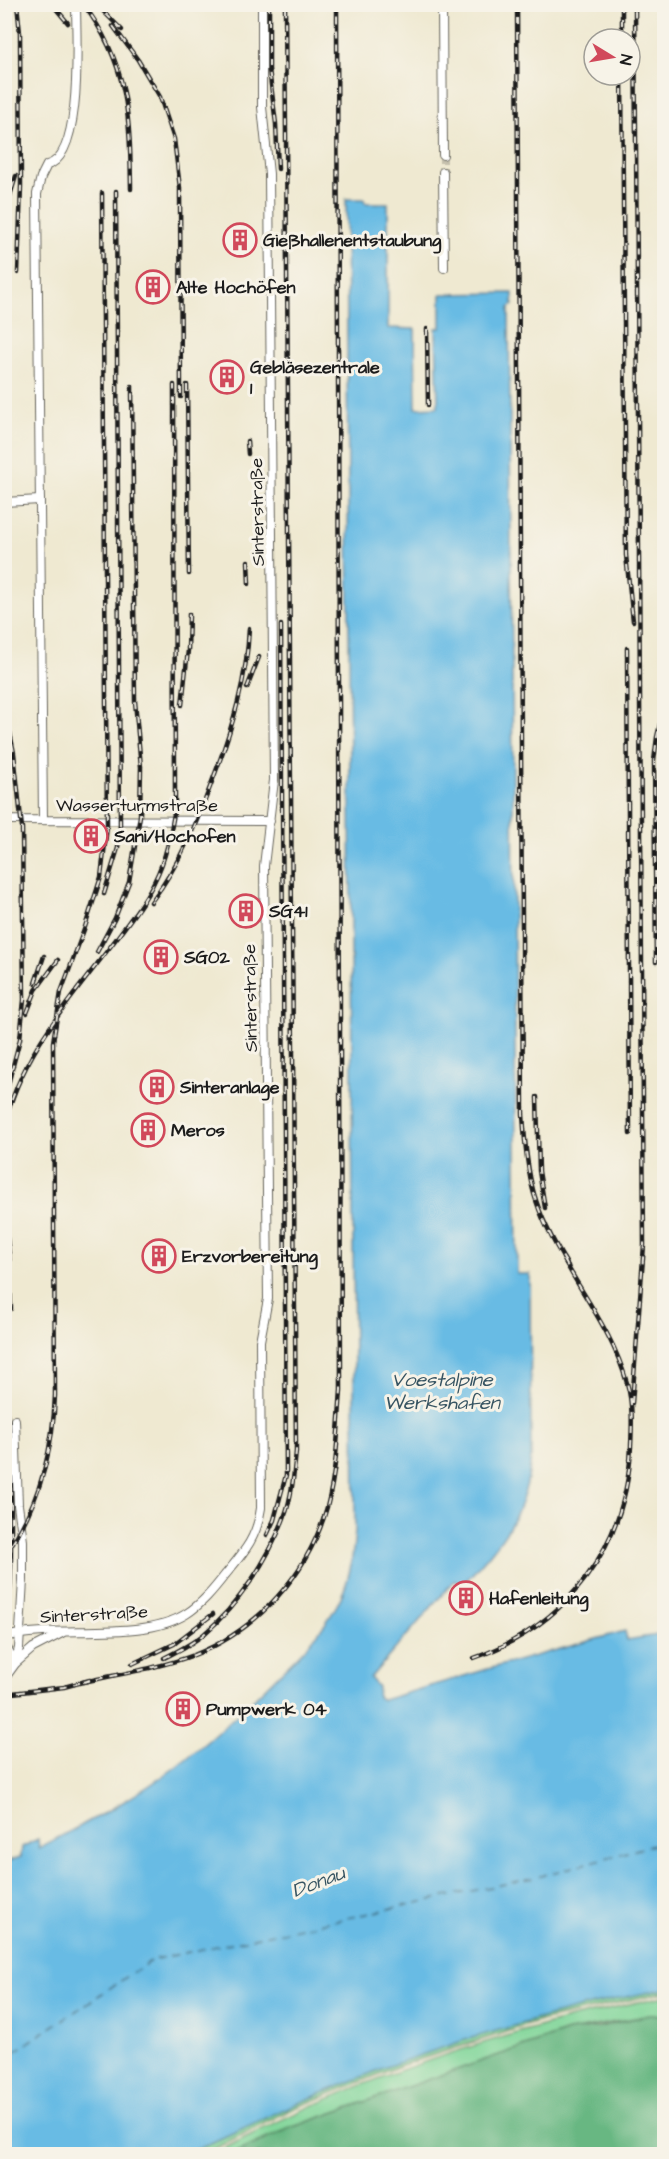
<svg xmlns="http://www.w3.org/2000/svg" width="669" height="2159" font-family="'Architects Daughter',sans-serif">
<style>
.green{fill:#81d69a;stroke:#4e795b;stroke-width:1.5}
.forest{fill:#68b782;stroke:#426a4f;stroke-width:1.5}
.water{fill:#68bbe4;stroke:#426c80;stroke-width:1.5}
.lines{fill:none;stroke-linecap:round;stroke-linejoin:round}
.ferry{stroke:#375462;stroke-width:1.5;stroke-dasharray:8 6;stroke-linecap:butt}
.minor-tunnel{stroke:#c5c0ad;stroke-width:8;stroke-dasharray:8 4;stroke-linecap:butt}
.minor-casing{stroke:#66645b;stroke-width:10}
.minor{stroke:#fff;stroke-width:8}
.rail-casing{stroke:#1c1c1c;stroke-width:4.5}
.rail{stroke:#f7f3e8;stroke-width:2;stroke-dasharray:7;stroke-linecap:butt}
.labels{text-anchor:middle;stroke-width:6;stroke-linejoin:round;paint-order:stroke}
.poi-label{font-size:18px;font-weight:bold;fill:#1c1c1c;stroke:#f7f3e8;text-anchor:start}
.street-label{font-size:18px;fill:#1c1c1c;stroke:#f7f3e8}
.water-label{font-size:20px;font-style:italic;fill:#375462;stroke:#f7f3e8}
</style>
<rect width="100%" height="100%" fill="#f7f3e8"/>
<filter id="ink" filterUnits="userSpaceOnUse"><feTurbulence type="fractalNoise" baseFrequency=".0167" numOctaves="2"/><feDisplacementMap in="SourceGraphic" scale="12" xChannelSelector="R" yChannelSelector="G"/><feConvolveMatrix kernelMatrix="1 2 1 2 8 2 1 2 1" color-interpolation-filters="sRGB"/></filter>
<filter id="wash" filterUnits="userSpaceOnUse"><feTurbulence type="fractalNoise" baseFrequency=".008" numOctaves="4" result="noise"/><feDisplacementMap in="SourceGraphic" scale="24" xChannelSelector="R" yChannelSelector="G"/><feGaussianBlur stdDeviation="1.35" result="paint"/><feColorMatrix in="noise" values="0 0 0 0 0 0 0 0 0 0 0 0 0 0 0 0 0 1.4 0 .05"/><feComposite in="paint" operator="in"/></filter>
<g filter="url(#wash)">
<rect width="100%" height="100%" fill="#efe9d1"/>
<!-- green -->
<g class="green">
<path d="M664 1989V1992L540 2021 402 2065 290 2110 204 2154H187C253 2124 319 2091 388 2066 477 2034 571 2005 664 1989Z"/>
<path d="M664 1996V2015C633 2015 600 2027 568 2031L290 2128 233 2154H214C354 2077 509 2030 664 1996Z"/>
</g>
<!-- forest -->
<polygon class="forest" points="648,2015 664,2015 664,2154 233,2154 290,2128 568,2031 599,2027"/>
<!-- water -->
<path class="water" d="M346 199H364L365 203H388V328L415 329 416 408 438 407 436 328H441V294L513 293V305L509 308 517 1274H530L531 1457C526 1515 502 1541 464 1583L454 1581 370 1678 378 1687 377 1697 383 1700 488 1669 625 1631 627 1640 664 1634V1989L594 2004 541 2018 462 2041 386 2067 289 2107 187 2154H5V1862L21 1857 22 1847 38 1839 39 1848C86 1823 135 1798 177 1766 212 1739 244 1709 275 1678 298 1656 322 1633 337 1605 350 1582 353 1557 355 1530Z"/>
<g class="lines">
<!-- ferry -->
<polyline class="ferry" points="4,2059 152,1960 537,1877 664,1842"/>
</g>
</g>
<g filter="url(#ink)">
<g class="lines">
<!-- minor-tunnel -->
<polyline class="minor-tunnel" points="443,155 443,172"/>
<defs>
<g id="minor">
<polyline points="442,4 443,155"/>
<polyline points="443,172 444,268"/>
<polyline points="4,502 40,500"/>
<polyline points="4,818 6,820 270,821"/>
<path d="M43 820 37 194 41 177 47 165C84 158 76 35 76 4"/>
<path d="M4 1637C58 1624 141 1642 186 1614 202 1604 214 1589 225 1575 244 1552 257 1538 261 1508L260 1341 268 1299 264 866 274 780 269 174 262 107V4"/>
<polyline points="4,1643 11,1655 9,1669"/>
<polyline points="17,1662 33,1648 62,1633"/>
<polyline points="4,1679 15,1664 19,1648 23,1580 23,1541 18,1505 15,1420"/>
</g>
</defs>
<!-- minor casing -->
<use href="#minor" class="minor-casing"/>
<!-- minor -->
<use href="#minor" class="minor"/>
<defs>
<g id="rail">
<polyline points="17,4 20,33 21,186 18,273"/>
<polyline points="52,4 68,23"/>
<path d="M83 4C129 64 130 118 131 189"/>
<polyline points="96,4 122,30"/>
<polyline points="269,4 269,69 276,124 278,169"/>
<path d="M517 4 523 1114C527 1180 533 1209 568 1266"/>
<polyline points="622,4 622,39"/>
<polyline points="113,26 138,60 160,97 174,139 180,188 181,397"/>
<polyline points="622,75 626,555 633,621"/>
<polyline points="4,215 16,176"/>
<polyline points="427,329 428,405"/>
<polyline points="187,385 189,574"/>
<polyline points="247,441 248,454"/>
<polyline points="248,561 249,584"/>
<polyline points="281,625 286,1474"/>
<polyline points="627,648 630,1134"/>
<polyline points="247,688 259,657"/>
<polyline points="4,703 14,753 22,828 24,1000 20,1039 5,1096"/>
<polyline points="182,705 188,650 189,614"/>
<polyline points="104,894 118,848 120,825 116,191"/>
<path d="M151 902C182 861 198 820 216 771 233 725 247 678 249 628"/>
<polyline points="97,952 115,918 129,882 140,816 141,767 135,701 132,386"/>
<polyline points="656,962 654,761 657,737 664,707"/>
<polyline points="35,983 44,956"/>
<polyline points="27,1013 36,990 58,960"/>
<polyline points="537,1097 539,1171 545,1208"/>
<path d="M4 1127C21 1052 71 1000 116 939 129 921 144 903 154 882 166 859 171 833 175 807L174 385"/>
<polyline points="4,1216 9,1254 11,1309"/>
<path d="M4 1390C11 1436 11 1482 11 1529 11 1562 12 1597 4 1630"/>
<polyline points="632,1403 644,1245 635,4"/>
<polyline points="267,1535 274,1520 286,1475"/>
<path d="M4 1556C38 1508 53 1453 55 1395L53 1042 61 992 85 927 101 877 107 827 102 193"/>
<path d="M164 1658C178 1651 192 1644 204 1634 238 1605 268 1561 284 1518 292 1497 294 1473 296 1451L285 4"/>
<path d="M474 1658C568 1625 627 1546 631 1446 632 1425 633 1404 627 1383 613 1334 587 1302 563 1258"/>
<polyline points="132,1664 174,1644 213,1614"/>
<path d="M83 1682C120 1674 159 1668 194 1655 257 1631 309 1573 327 1507 337 1469 338 1429 341 1390L337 4"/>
<polyline points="4,1694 64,1687 90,1680"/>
</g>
</defs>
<!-- rail casing -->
<use href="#rail" class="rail-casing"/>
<!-- rail -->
<use href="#rail" class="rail"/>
</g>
</g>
<!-- icons -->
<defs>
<symbol id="building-ring" viewBox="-11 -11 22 22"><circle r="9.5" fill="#f7f3e8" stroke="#d1495b" stroke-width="1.5"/><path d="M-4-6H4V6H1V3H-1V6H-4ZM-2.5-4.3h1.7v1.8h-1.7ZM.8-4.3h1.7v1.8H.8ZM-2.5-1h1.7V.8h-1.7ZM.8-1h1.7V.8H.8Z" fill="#d1495b"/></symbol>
</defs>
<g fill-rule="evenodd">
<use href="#building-ring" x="221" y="221" width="38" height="38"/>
<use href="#building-ring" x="134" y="268" width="38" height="38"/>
<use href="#building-ring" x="208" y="358" width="38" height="38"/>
<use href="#building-ring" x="72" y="817" width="38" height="38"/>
<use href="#building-ring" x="227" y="892" width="38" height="38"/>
<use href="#building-ring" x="142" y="938" width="38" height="38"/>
<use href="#building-ring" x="138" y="1068" width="38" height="38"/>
<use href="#building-ring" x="129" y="1111" width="38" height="38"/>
<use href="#building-ring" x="140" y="1237" width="38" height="38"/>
<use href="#building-ring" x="447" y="1579" width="38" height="38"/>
<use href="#building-ring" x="164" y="1690" width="38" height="38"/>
</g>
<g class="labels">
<!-- poi labels -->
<g class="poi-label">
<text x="263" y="246">Gießhallenentstaubung</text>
<text x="176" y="293">Alte Hochöfen</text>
<text x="250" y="373">Gebläsezentrale<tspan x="250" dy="21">1</tspan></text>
<text x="114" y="842">Sani/Hochofen</text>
<text x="269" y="917">SG41</text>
<text x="184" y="963">SG02</text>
<text x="180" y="1093">Sinteranlage</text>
<text x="171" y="1136">Meros</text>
<text x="182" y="1262">Erzvorbereitung</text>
<text x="489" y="1604">Hafenleitung</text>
<text x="206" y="1715">Pumpwerk 04</text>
</g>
<!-- street labels -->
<g class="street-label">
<text transform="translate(257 512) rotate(-91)" y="6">Sinterstraße</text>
<text x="137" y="811">Wasserturmstraße</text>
<text transform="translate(250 998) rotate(-91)" y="6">Sinterstraße</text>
<text transform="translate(94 1614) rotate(-3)" y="6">Sinterstraße</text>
</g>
<!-- water labels -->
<g class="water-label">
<text x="442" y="1386">Voestalpine<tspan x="442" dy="23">Werkshafen</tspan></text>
<text transform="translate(318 1881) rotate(-21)" y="7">Donau</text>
</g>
</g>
<!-- margin -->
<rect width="669" height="2159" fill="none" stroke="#f7f3e8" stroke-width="24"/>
<!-- north arrow -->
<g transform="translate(612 57) rotate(101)"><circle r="28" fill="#f7f3e8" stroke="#9f9d96" stroke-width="1.5"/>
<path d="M0-4.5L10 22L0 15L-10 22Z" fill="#d1495b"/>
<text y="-9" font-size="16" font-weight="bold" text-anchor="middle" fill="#1c1c1c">N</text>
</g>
</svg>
